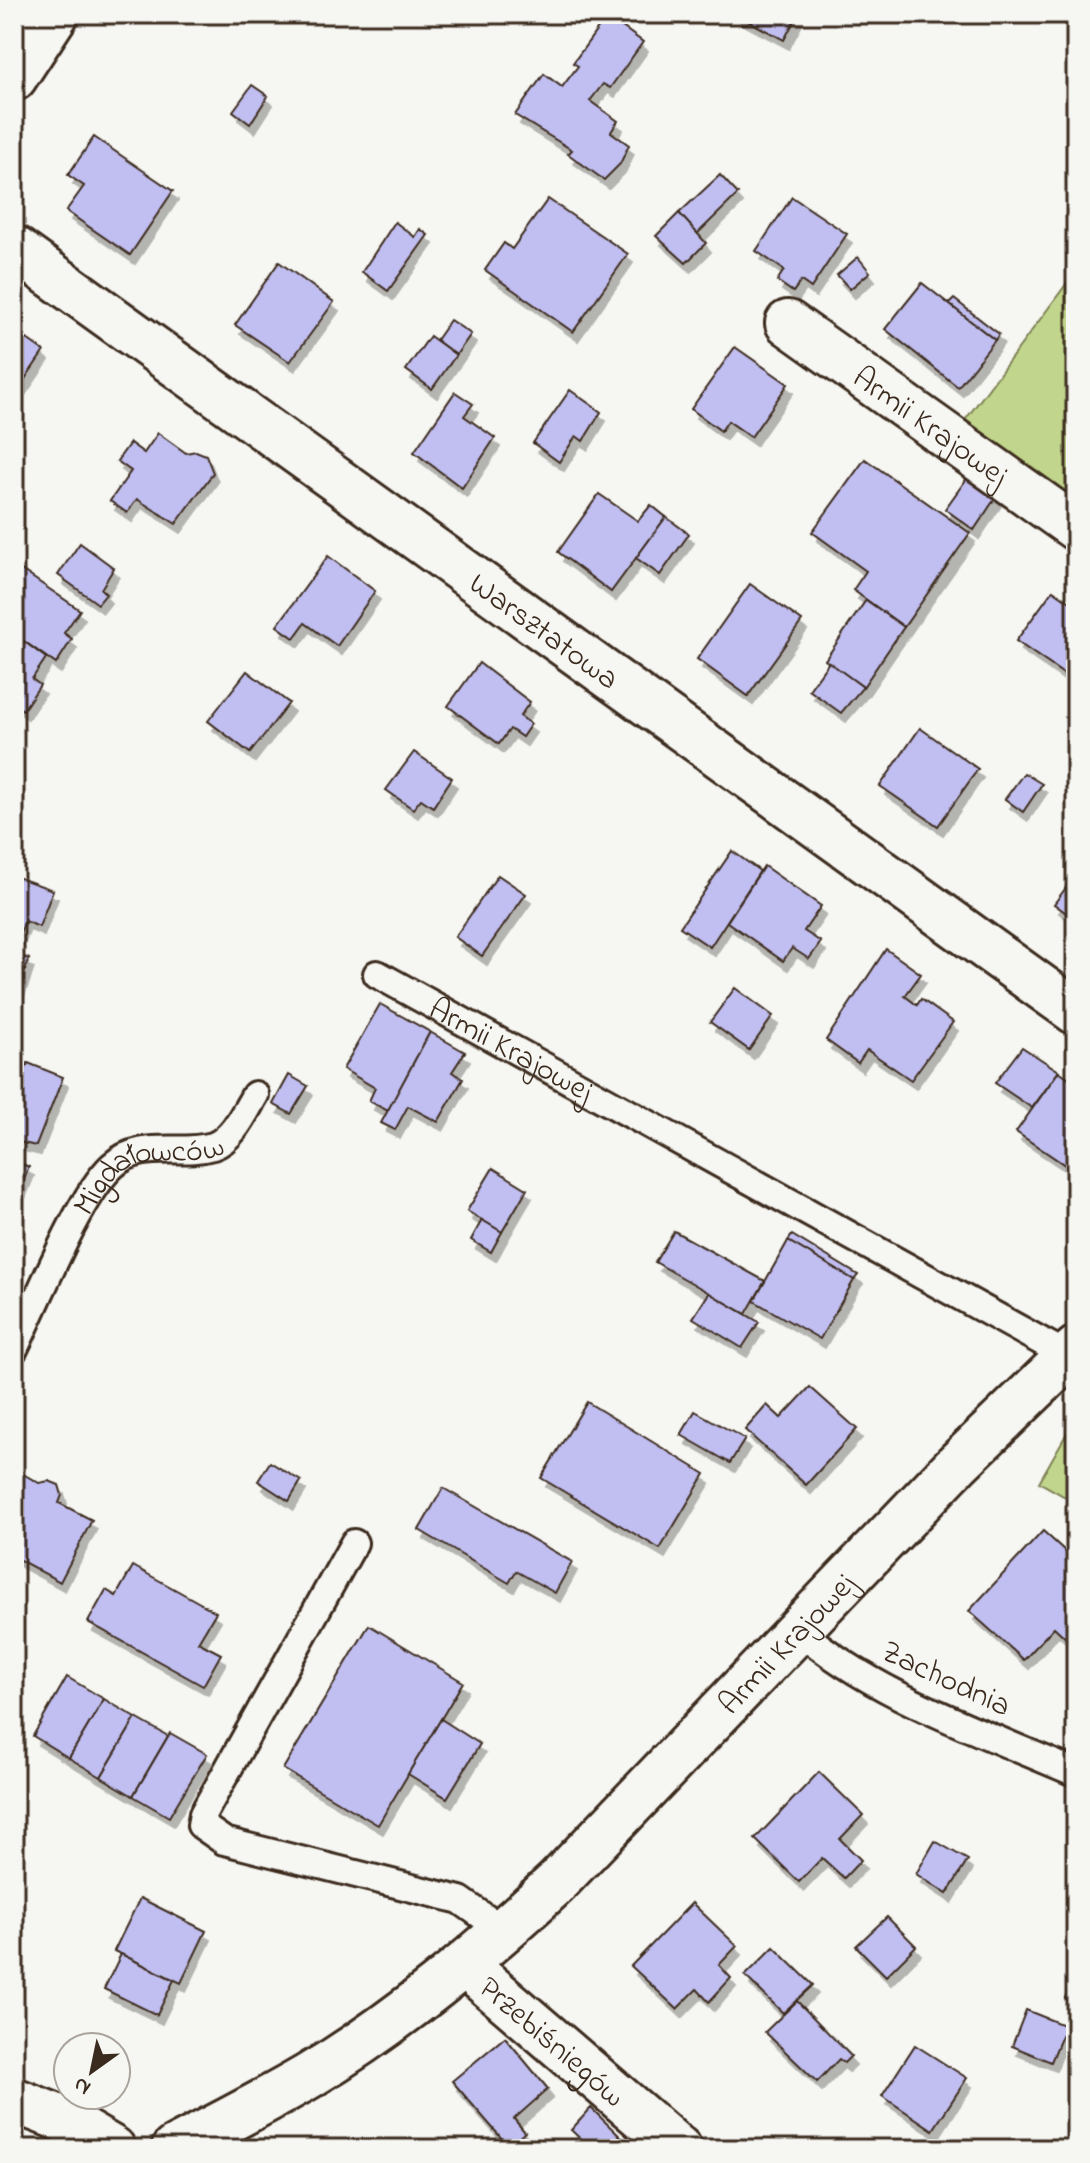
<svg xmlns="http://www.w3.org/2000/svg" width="1090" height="2163" font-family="'Indie Flower',sans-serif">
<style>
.green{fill:#c1d68c;stroke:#7e8055;stroke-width:2}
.building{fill:#c1bff1;stroke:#3b2a1e;stroke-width:2;filter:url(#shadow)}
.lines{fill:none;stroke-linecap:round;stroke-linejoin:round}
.service-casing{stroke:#3b2a1e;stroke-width:32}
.minor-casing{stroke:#3b2a1e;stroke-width:50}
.tertiary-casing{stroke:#3b2a1e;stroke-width:50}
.service{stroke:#f6f6f2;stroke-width:26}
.minor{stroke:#f6f6f2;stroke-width:44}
.tertiary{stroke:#f6f6f2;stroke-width:44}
.labels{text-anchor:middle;stroke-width:7;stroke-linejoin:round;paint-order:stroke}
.street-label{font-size:32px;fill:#3b2a1e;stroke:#f6f6f2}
</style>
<defs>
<filter id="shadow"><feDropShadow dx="5" dy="9" stdDeviation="0" flood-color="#0004"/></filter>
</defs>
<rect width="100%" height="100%" fill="#f6f6f2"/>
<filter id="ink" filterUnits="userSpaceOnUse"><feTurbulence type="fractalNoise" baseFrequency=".0125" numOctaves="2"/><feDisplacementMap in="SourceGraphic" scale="16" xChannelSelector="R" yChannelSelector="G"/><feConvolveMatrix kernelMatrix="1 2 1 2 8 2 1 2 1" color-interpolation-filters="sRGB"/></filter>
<g filter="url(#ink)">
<!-- green -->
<g class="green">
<polygon points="1076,271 1076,503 963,423"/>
<polygon points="1076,1417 1076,1503 1039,1482"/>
</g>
<!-- building -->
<g class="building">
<polygon points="735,14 798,14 784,40"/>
<polygon points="607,16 643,42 610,88 603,84 590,101 618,121 611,132 629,145 620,164 604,180 568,154 572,150 515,115 544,74 562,87 578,66 573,63"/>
<polygon points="252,85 268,96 250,124 233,111"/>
<polygon points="94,137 173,191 130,255 66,211 84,186 68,175"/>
<polygon points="720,175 738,194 697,234 679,213"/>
<polygon points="792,197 847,234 811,288 801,281 793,292 777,281 784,270 756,251"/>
<polygon points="548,199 628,254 573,332 485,270 504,243 512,249"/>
<polygon points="679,213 706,243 686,263 656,236"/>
<polygon points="395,222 415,237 420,229 428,235 388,291 362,272"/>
<polygon points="858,257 870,272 850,289 837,275"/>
<polygon points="279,262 334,302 290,362 235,325"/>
<polygon points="922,283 995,340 958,387 885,329"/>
<polygon points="954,299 999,334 995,340 949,304"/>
<polygon points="450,320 471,334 456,355 436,340"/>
<polygon points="14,330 44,351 14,395"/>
<polygon points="430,336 456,355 432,389 406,370"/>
<polygon points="735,347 788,384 751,437 728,421 721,431 691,409"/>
<polygon points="570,390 601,412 583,441 576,436 559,462 533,443"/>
<polygon points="455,392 473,404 464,416 495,438 462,488 414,452"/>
<polygon points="158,433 186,453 196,451 206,455 213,473 176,524 137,499 127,513 110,501 131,471 117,461 130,443 144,453"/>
<polygon points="865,459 970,533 904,627 853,590 866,571 812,532"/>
<polygon points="968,477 996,497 974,530 945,509"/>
<polygon points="599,494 638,521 651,505 666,517 611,592 558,552"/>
<polygon points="666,517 689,534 660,575 636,558"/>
<polygon points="80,543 114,568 101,589 106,594 98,604 58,575"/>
<polygon points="328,556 375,591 337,646 305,623 294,638 277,626"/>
<polygon points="14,565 80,610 64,633 72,639 56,664 14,634"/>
<polygon points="750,584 802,621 748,696 697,659"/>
<polygon points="1053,590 1076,606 1076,659 1065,675 1016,641"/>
<polygon points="866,600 904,627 863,687 825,660"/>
<polygon points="14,634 46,658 32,679 40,685 23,710 14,704"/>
<polygon points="829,662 863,687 841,713 809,690"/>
<polygon points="479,663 530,702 520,716 531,724 522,737 510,729 499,744 448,706"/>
<polygon points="247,671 289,703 250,753 208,721"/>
<polygon points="920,728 978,769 938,826 880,786"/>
<polygon points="414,752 452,778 433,807 421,799 413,809 386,790"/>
<polygon points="1024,773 1042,784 1023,812 1005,799"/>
<polygon points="732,851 760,871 710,947 680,927"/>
<polygon points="764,866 821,906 804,931 821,942 809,959 792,948 783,961 727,922"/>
<polygon points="1076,874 1076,920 1054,904"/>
<polygon points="498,875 526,894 482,956 455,937"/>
<polygon points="14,876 53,890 39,927 25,921 14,949"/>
<polygon points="886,949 921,974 905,996 917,1005 921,999 953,1022 911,1080 867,1050 858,1063 826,1040"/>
<polygon points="14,954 29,959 16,996 14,995"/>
<polygon points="735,988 773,1016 749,1050 710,1022"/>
<polygon points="380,1004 430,1032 388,1111 369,1101 375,1088 343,1069"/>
<polygon points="430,1032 465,1052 452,1072 463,1079 438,1122 408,1106 395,1130 381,1123"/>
<polygon points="1022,1047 1059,1071 1032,1108 995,1083"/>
<polygon points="28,1063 63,1077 36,1146 14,1141 14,1074 22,1077"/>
<polygon points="1059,1071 1076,1083 1076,1155 1068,1167 1016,1132"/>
<polygon points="289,1075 308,1086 291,1114 273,1104"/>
<polygon points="14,1160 29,1167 14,1204"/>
<polygon points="493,1168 527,1189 502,1232 467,1211"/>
<polygon points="482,1220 502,1232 491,1252 471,1240"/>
<polygon points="674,1231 765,1281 746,1314 655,1262"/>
<polygon points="792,1235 858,1275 854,1280 788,1241"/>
<polygon points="788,1241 854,1280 820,1339 754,1301"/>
<polygon points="709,1293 759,1322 742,1348 693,1318"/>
<polygon points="810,1387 857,1429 806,1485 745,1430 767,1405 781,1418"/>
<polygon points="587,1402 705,1474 660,1549 541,1478"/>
<polygon points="695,1411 745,1439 730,1463 681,1435"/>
<polygon points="270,1462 301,1481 289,1501 258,1481"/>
<polygon points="16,1470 39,1483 49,1481 59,1485 62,1495 59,1503 92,1520 60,1582 14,1557"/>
<polygon points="443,1488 572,1562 555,1593 516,1571 509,1583 419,1530"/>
<polygon points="1043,1531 1076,1561 1076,1633 1069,1641 1054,1627 1024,1660 969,1611"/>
<polygon points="133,1566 216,1612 198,1642 221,1654 203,1686 88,1622 106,1590 116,1596"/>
<polygon points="369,1625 463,1682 378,1825 283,1769"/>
<polygon points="67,1677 104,1699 69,1758 33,1736"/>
<polygon points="104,1699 136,1718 101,1777 69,1758"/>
<polygon points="136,1718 168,1736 133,1796 101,1777"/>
<polygon points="441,1719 480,1744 447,1798 408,1774"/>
<polygon points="170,1733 207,1754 169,1817 133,1796"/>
<polygon points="819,1772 863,1815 840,1839 861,1860 844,1878 822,1858 799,1882 755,1839"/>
<polygon points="935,1841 968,1860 947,1894 916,1874"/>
<polygon points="140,1898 206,1931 181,1983 114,1951"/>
<polygon points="692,1903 737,1946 719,1965 731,1978 709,2002 697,1989 677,2009 631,1966"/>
<polygon points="887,1917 916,1946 886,1976 856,1946"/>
<polygon points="774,1947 813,1985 783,2013 745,1976"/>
<polygon points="121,1954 174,1980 157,2015 104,1989"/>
<polygon points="1076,1971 1076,2002 1065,1998"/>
<polygon points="797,2001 851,2056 844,2063 839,2059 817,2082 765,2032"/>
<polygon points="1026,2010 1066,2026 1051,2062 1012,2046"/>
<polygon points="505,2037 548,2089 514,2119 525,2132 509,2147 452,2081"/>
<polygon points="915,2045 967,2078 933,2130 882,2096"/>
<polygon points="591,2108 633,2149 591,2149 571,2130"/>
</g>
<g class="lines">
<defs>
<g id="service">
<path id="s1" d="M377 974 1068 1356"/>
<path id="s2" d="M14 1349C37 1303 78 1198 112 1166 141 1139 179 1156 213 1146 233 1139 245 1112 255 1095"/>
<polyline points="354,1543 203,1814 201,1825 224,1841 460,1900 504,1931"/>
<path d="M798 1629C874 1696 983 1732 1076 1773"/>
</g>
<g id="minor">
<polyline points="14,78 56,14"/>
<path id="s3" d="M14 248 1076 1012"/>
<path id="s4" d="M788 323 1076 528"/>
<path id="s5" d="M465 1965 679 2149"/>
<polyline points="14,2100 60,2118 113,2149"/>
</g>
<g id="tertiary">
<path id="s6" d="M174 2149C219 2125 265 2102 309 2076 399 2022 479 1954 556 1883L958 1463 1076 1349"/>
</g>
</defs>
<!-- service casing -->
<use href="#service" class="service-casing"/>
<!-- minor casing -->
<use href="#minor" class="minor-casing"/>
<!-- tertiary casing -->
<use href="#tertiary" class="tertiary-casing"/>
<!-- service -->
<use href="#service" class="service"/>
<!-- minor -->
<use href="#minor" class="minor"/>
<!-- tertiary -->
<use href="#tertiary" class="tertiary"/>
</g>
</g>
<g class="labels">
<!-- street labels -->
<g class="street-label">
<text dy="11" stroke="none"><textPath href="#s4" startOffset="176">Armii Krajowej</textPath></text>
<text dy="11" stroke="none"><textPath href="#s3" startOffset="654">Warsztatowa</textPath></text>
<text dy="11" stroke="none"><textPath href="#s1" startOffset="154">Armii Krajowej</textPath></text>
<text dy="11" stroke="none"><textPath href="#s2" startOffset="238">Migdałowców</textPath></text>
<text dy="11" stroke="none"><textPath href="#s6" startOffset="800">Armii Krajowej</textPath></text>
<text transform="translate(947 1677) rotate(25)" y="11">Zachodnia</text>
<text dy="11" stroke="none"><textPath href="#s5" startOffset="116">Przebiśniegów</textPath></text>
</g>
</g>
<!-- margin -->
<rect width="1090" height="2163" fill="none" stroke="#f6f6f2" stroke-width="48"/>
<rect x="24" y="24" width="1042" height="2115" fill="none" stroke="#3b2a1e" stroke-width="3" filter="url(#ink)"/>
<!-- north arrow -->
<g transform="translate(92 2071) rotate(213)"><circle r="38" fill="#f6f6f2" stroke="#aba49d" stroke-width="2"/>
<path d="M0-6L14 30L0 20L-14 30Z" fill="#3b2a1e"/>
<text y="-12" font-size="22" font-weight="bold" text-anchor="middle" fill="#3b2a1e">N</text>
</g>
</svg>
